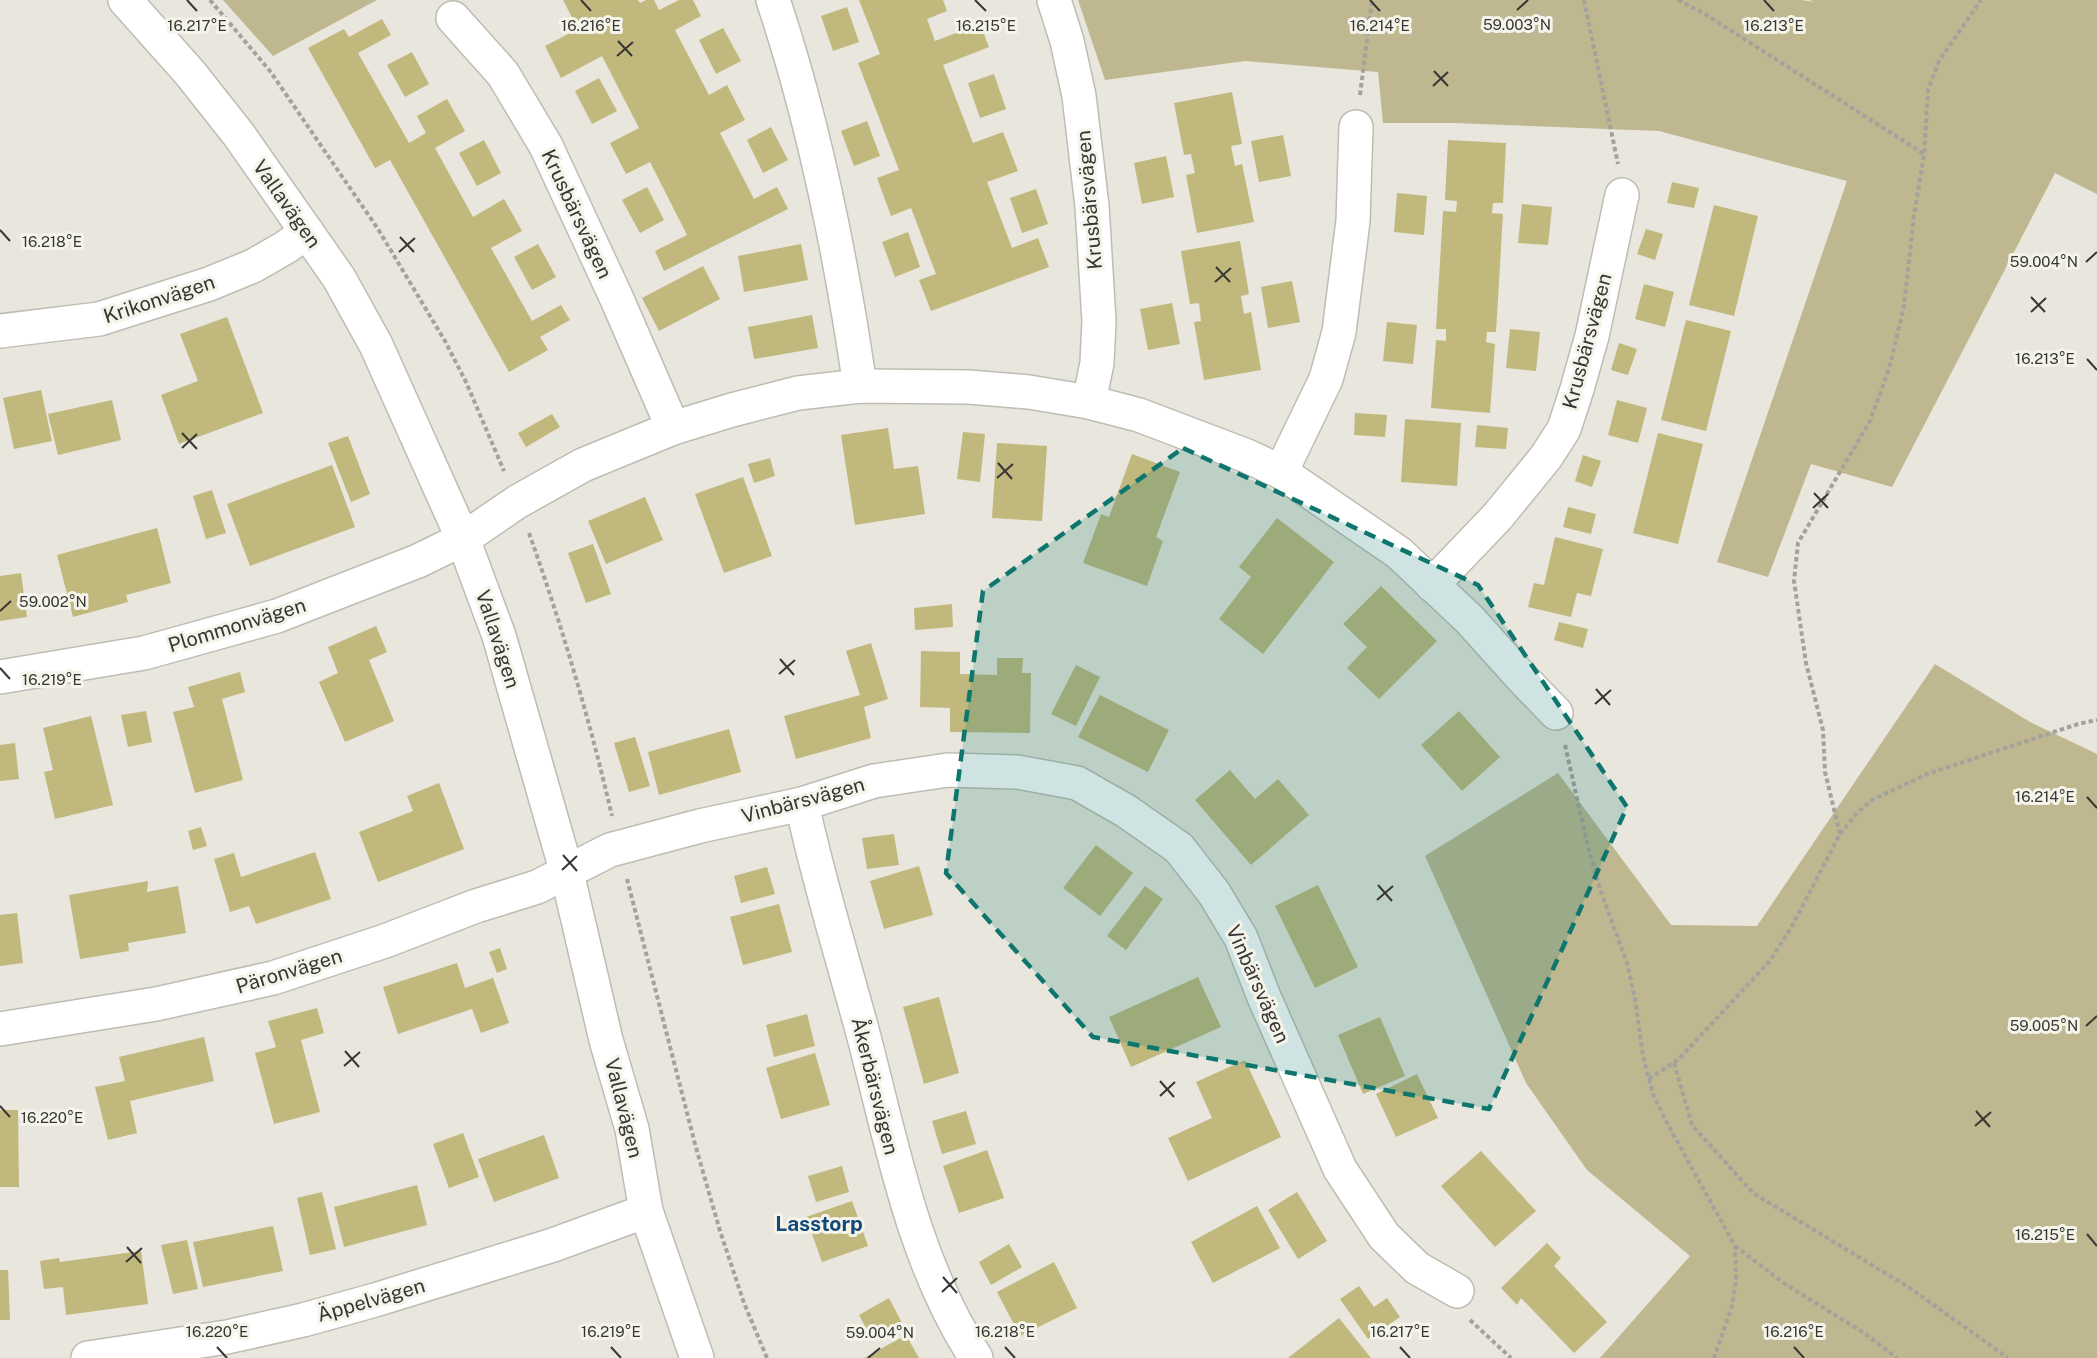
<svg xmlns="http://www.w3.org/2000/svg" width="2097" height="1358" font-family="'Public Sans',sans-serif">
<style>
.green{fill:#beb78f}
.building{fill:#c1b87e}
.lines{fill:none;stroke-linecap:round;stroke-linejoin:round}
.street-casing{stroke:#bebdb3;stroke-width:36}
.path{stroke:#a4a29c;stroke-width:4;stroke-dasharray:4.5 3;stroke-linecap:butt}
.street{stroke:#fff;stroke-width:33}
.marked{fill:#0f766e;fill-opacity:0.2;stroke:#0f766e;stroke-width:4.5;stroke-dasharray:12 8;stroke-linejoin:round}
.ticks{fill:none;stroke:#373633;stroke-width:2}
.labels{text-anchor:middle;stroke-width:6;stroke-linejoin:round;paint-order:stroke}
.street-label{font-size:20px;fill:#373633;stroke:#f5f4ea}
.neighbourhood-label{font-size:21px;font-weight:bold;fill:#11497a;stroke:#f5f4ea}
.ticks-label{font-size:15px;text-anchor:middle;fill:#373633;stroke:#f5f4ea;stroke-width:6;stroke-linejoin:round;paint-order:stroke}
</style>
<rect width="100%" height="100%" fill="#e8e6dd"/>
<!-- green -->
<g class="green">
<polygon points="223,0 377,0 273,56"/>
<polygon points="1078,0 1802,0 1814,2 1809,0 2097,0 2097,194 2055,173 1892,487 1811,464 1768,577 1717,562 1847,181 1659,131 1455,123 1383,123 1378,72 1245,61 1105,80"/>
<polygon points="1935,664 2030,722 2097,754 2097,1358 1600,1358 1690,1256 1587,1170 1526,1083 1425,856 1558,773 1671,925 1757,926"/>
</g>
<!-- building -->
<g class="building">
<polygon points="563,0 638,0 640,3 646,0 654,0 659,10 679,0 693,0 701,16 675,30 709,95 727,85 745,120 720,133 754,199 777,187 788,209 664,271 655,251 687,235 650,162 626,174 610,143 639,128 602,56 561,78 545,46 578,29"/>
<polygon points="859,0 943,0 947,11 927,19 935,41 980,24 989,47 943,65 973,143 1003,132 1018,171 987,182 1012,248 1038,238 1049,267 931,311 919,280 936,274 911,208 891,216 877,178 899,170 858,63 880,54"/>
<polygon points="847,7 859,42 833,51 821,16"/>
<polygon points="382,19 391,35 358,53 409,143 426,133 417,116 447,99 465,131 435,148 473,217 504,199 522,231 491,248 532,321 561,305 570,320 540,337 548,350 509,372 390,160 375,168 308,48 344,29 349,37"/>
<polygon points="723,28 741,61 716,74 699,40"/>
<polygon points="412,52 429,84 405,97 387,65"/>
<polygon points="994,74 1006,109 980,118 968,83"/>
<polygon points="599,78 617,111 592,124 575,91"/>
<polygon points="1232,92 1242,144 1231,146 1235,166 1242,164 1254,222 1197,233 1186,175 1195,173 1191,154 1184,155 1174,103"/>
<polygon points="867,121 880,156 854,166 841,131"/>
<polygon points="771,127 788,160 763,173 747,140"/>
<polygon points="1283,135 1291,176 1259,182 1251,141"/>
<polygon points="484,140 501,173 477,186 459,153"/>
<polygon points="1448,140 1506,143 1503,203 1493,203 1492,213 1503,214 1496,332 1487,332 1486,342 1495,344 1490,413 1431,408 1436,340 1446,341 1446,329 1436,329 1443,211 1456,212 1457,201 1445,200"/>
<polygon points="1166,156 1174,197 1142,204 1134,163"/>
<polygon points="1672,182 1699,188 1694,208 1667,203"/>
<polygon points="647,187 664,220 640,233 622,200"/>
<polygon points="1036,189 1048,224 1022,233 1010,198"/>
<polygon points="1397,193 1427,196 1424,235 1394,232"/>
<polygon points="1522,204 1552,207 1548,245 1518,243"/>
<polygon points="1714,205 1758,216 1734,316 1689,305"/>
<polygon points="1646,229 1663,234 1655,260 1637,254"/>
<polygon points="908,232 920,267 895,277 882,242"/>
<polygon points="1240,241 1249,294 1241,296 1244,314 1251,312 1261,370 1204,380 1194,322 1201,321 1199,303 1190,304 1181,251"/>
<polygon points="538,244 556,277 532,290 514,257"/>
<polygon points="801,244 808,280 744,292 738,256"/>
<polygon points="703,266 720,299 659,331 642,298"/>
<polygon points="1292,281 1300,322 1268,328 1261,287"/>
<polygon points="1644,284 1674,292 1665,327 1635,319"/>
<polygon points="1172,303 1180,344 1148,350 1140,309"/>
<polygon points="812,315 818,348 754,359 748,327"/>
<polygon points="227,317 263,413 179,444 161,395 198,381 180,334"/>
<polygon points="1686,320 1731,331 1706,431 1661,420"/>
<polygon points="1387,322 1417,325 1413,364 1383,361"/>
<polygon points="1510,329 1540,332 1536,371 1506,368"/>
<polygon points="1619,343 1637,349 1628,375 1611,370"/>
<polygon points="41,390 52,441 14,449 3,398"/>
<polygon points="112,400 121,440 58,455 48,414"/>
<polygon points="1617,400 1647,408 1638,443 1608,435"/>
<polygon points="1355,413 1387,415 1385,437 1354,435"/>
<polygon points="552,414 560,427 526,447 518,433"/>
<polygon points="1405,419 1461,423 1457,486 1401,482"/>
<polygon points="1477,425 1508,428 1506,449 1475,447"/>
<polygon points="888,428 894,469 918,466 925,514 855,525 841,435"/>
<polygon points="963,432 985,434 980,482 957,479"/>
<polygon points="1658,433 1703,444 1678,544 1633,533"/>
<polygon points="348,436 370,494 351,502 328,443"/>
<polygon points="997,443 1047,446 1042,521 992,518"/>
<polygon points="1132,454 1180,472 1156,537 1163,541 1147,586 1083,563 1101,514 1109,517"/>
<polygon points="1583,455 1601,461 1592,487 1575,481"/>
<polygon points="770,458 775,476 754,483 748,464"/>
<polygon points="332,465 355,527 250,566 227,504"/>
<polygon points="743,477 772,556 724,573 695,494"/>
<polygon points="212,490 226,533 206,539 193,496"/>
<polygon points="645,497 663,540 606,564 588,521"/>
<polygon points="1568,507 1596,514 1591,534 1563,527"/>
<polygon points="1277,518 1334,562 1263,654 1219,619 1251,577 1239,567"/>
<polygon points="157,528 171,583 126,595 128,602 73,617 57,555"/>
<polygon points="1555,537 1603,549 1591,596 1577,593 1571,617 1528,607 1534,583 1544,585"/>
<polygon points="593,544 611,594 586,603 568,553"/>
<polygon points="21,573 27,617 0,621 0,576"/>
<polygon points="1381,586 1437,641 1379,699 1347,668 1367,647 1343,624"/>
<polygon points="952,604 953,627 915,630 914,608"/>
<polygon points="1559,622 1588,629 1583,648 1554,640"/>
<polygon points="376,626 387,652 369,660 394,721 345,742 319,682 338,673 328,647"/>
<polygon points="871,643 888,699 864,707 871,738 796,759 784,716 860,695 846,651"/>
<polygon points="921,651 960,652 960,674 997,675 997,658 1023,658 1022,673 1031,673 1030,733 950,732 950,708 920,707"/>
<polygon points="1076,665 1100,677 1076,726 1051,714"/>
<polygon points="240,672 245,692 222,699 243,780 195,793 173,712 194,707 188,687"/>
<polygon points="1100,695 1169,730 1148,772 1078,737"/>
<polygon points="146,711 152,742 128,747 121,715"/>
<polygon points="1459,711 1500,757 1462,791 1421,745"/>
<polygon points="91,716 113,805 55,819 44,772 53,770 43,728"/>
<polygon points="729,729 741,772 659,795 648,752"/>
<polygon points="635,737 650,786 629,792 614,743"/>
<polygon points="15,743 19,779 0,781 0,745"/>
<polygon points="1230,770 1255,799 1278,779 1309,815 1251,865 1195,800"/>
<polygon points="439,783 464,849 378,882 359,832 413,811 407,796"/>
<polygon points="201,827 207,846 193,850 188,831"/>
<polygon points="894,834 899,865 867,869 862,838"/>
<polygon points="1096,845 1133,873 1100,916 1063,888"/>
<polygon points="315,852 331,899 256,924 249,906 230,912 214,859 234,853 241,877"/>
<polygon points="919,866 933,915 884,929 870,881"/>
<polygon points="767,867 775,894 741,903 734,876"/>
<polygon points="148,881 147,892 178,886 186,933 128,943 129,951 80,959 69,895"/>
<polygon points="1318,885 1358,967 1315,988 1275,906"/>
<polygon points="1145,886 1163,899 1126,950 1107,936"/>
<polygon points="779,904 792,952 743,965 730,917"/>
<polygon points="17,913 23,963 0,966 0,915"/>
<polygon points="500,948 507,969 497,973 489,952"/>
<polygon points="457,963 465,988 493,978 509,1023 481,1033 472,1009 398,1034 383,987"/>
<polygon points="1198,977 1221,1027 1131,1067 1109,1017"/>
<polygon points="939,997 959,1073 924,1084 903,1007"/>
<polygon points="317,1008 324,1033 301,1040 320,1112 274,1124 255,1053 276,1047 268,1021"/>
<polygon points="807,1014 815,1046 774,1057 766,1025"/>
<polygon points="1380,1017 1405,1076 1363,1094 1338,1035"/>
<polygon points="204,1037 214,1081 130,1101 137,1133 108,1140 95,1087 125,1081 119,1057"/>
<polygon points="815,1053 830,1105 781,1119 766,1068"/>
<polygon points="1245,1060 1281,1137 1188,1181 1168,1138 1212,1118 1196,1082"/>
<polygon points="1417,1074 1438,1118 1396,1137 1376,1094"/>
<polygon points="0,1110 18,1110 19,1187 0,1187"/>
<polygon points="966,1111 976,1144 942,1154 932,1121"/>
<polygon points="463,1133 479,1177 449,1188 433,1144"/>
<polygon points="544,1135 559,1178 494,1202 478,1159"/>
<polygon points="987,1150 1004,1198 959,1213 943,1166"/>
<polygon points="1481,1151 1536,1211 1495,1247 1441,1186"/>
<polygon points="842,1166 849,1192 816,1202 808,1176"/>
<polygon points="417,1185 427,1225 344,1247 334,1207"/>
<polygon points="322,1192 336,1249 310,1255 297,1198"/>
<polygon points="1297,1192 1327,1241 1298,1259 1268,1210"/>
<polygon points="852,1201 868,1246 822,1262 806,1217"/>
<polygon points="1257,1206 1280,1248 1213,1283 1191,1242"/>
<polygon points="273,1226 283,1271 203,1287 193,1242"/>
<polygon points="187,1240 198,1289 173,1294 161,1245"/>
<polygon points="1547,1243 1561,1258 1554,1266 1607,1322 1574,1353 1521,1298 1517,1305 1501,1288"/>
<polygon points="1009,1244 1022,1267 991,1285 979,1262"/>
<polygon points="141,1251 148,1304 66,1315 63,1287 44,1289 40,1261 59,1258 60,1262"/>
<polygon points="1054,1262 1077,1308 1020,1336 997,1292"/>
<polygon points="0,1270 8,1270 10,1320 0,1320"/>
<polygon points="1359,1286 1374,1307 1387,1298 1400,1317 1368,1339 1340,1299"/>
<polygon points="889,1298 902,1323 872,1339 859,1315"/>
<polygon points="1339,1318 1371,1358 1288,1358"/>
<polygon points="906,1335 919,1358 864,1358"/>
</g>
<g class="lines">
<defs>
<g id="street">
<polyline points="125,0 190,73 239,135 339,278 376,345 463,539 499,636 567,873 606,1040 632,1129 646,1211 697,1358"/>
<path d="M773 0C815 125 841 256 860 386"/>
<polyline points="1054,0 1067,41 1079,96 1092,206 1099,321 1097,363 1089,402"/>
<polyline points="453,18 503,74 546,146 616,297 673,428"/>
<polyline points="0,331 99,319 209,284 253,266 286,247 307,232"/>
<polyline points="1281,472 1326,379 1339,332 1353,221 1356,127"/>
<polyline points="1432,585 1498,516 1546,457 1564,429 1577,389 1592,336 1622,195"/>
<polyline points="0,677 144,653 277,616 418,561 463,539 517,502 583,465 673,428 732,410 798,393 860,386 969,387 1029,392 1089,402 1139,415 1247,456 1281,472 1399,553 1470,620 1523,679 1556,713"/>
<path d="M802 804C819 884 844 962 865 1041 893 1149 914 1263 976 1358"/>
<polyline points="0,1029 156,1004 273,978 385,941 476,906 537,887 610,850 700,826 802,804 874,781 948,770 1017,772 1077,783 1126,811 1179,848 1214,893 1241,938 1264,997 1340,1169 1384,1236 1417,1268 1457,1291"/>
<polyline points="88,1358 227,1337 303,1320 375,1300 553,1245 646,1211"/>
</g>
</defs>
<!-- street casing -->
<use href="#street" class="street-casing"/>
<!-- path -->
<g class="path">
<polyline points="210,0 270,71 378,229 445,341 466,382 504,471"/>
<polyline points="1584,0 1618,164"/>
<polyline points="1678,0 1705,14 1924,154"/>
<polyline points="1360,95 1372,0"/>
<path d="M529 533C562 626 590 721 612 816"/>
<polyline points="1565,745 1588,847 1601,892 1627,963 1635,999 1643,1056 1653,1094 1667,1123 1735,1246 1736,1279 1732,1306 1714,1358"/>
<polyline points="1840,834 1825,772 1823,730 1806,663 1794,581 1798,543 1870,421 1889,369 1904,306 1914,216 1924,155 1928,90 1939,61 1981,0"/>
<polyline points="627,879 695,1144 720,1231 744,1303 767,1358"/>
<polyline points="1674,1063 1692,1125 1753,1193 1910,1288 2008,1358"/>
<polyline points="1649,1079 1679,1059 1769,962 1791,928 1840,834 1857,813 1872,800 1927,774 2078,724 2097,720"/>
<polyline points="1735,1246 1785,1284 1864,1333 1897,1358"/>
<polyline points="1470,1320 1511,1358"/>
</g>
<!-- street -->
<use href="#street" class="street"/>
</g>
<!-- marked area -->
<path class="marked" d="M1183 448 1478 585 1627 807 1489 1109 1093 1037 946 873 983 591Z"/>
<!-- ticks -->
<path class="ticks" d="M187 0 197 11M581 0 591 11M975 0 986 11M1370 0 1380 11M1764 0 1774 11M1517 10 1528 0M618 41 632 56M617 56 633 42M1434 71 1448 86M1433 86 1448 72M0 230 10 241M400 237 414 252M399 252 415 238M2086 262 2097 252M1216 267 1230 282M1215 282 1231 268M2031 297 2045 312M2031 312 2046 298M2087 359 2097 370M182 433 197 449M182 448 197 434M998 463 1012 479M997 478 1013 464M1814 493 1828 508M1813 508 1828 494M0 611 11 601M780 659 794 675M0 668 10 679M779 674 795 660M1596 689 1610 705M1595 704 1611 690M2087 797 2097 808M563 855 577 871M562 870 577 856M1378 885 1392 901M1377 900 1393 886M2086 1026 2097 1016M345 1051 359 1067M344 1066 360 1052M1160 1081 1174 1097M1160 1096 1175 1082M0 1106 10 1117M1976 1111 1990 1127M1975 1126 1991 1112M2087 1234 2097 1246M127 1247 141 1263M126 1262 142 1248M943 1277 957 1293M942 1292 957 1278M217 1347 227 1358M611 1347 621 1358M1005 1347 1015 1358M1400 1347 1410 1358M1794 1347 1804 1358M868 1358 880 1348"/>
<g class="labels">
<!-- street labels -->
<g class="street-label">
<text transform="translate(1089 200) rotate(-95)" y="7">Krusbärsvägen</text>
<text transform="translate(287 204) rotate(55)" y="7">Vallavägen</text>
<text transform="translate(577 214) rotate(65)" y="7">Krusbärsvägen</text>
<text transform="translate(159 299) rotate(-18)" y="7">Krikonvägen</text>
<text transform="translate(1587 341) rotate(-75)" y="7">Krusbärsvägen</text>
<text transform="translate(237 625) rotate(-17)" y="7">Plommonvägen</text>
<text transform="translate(498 639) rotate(72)" y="7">Vallavägen</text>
<text transform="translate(803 800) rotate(-15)" y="7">Vinbärsvägen</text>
<text transform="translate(289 971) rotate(-17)" y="7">Päronvägen</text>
<text transform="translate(1258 984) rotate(66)" y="7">Vinbärsvägen</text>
<text transform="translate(875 1086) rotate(76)" y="7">Åkerbärsvägen</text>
<text transform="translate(624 1108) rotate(76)" y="7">Vallavägen</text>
<text transform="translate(371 1300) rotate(-16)" y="7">Äppelvägen</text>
</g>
<!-- neighbourhood labels -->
<g class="neighbourhood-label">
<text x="819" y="1231">Lasstorp</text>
</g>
</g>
<g class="ticks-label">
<text x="1517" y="30">59.003°N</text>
<text x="197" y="31">16.217°E</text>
<text x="591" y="31">16.216°E</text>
<text x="986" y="31">16.215°E</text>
<text x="1380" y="31">16.214°E</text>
<text x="1774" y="31">16.213°E</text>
<text x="52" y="247">16.218°E</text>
<text x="2044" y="267">59.004°N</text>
<text x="2045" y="364">16.213°E</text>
<text x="53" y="607">59.002°N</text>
<text x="52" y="685">16.219°E</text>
<text x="2045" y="802">16.214°E</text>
<text x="2044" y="1031">59.005°N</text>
<text x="52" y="1123">16.220°E</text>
<text x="2045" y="1240">16.215°E</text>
<text x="217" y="1337">16.220°E</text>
<text x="611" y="1337">16.219°E</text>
<text x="1005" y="1337">16.218°E</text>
<text x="1400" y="1337">16.217°E</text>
<text x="1794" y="1337">16.216°E</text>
<text x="880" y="1338">59.004°N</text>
</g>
</svg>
